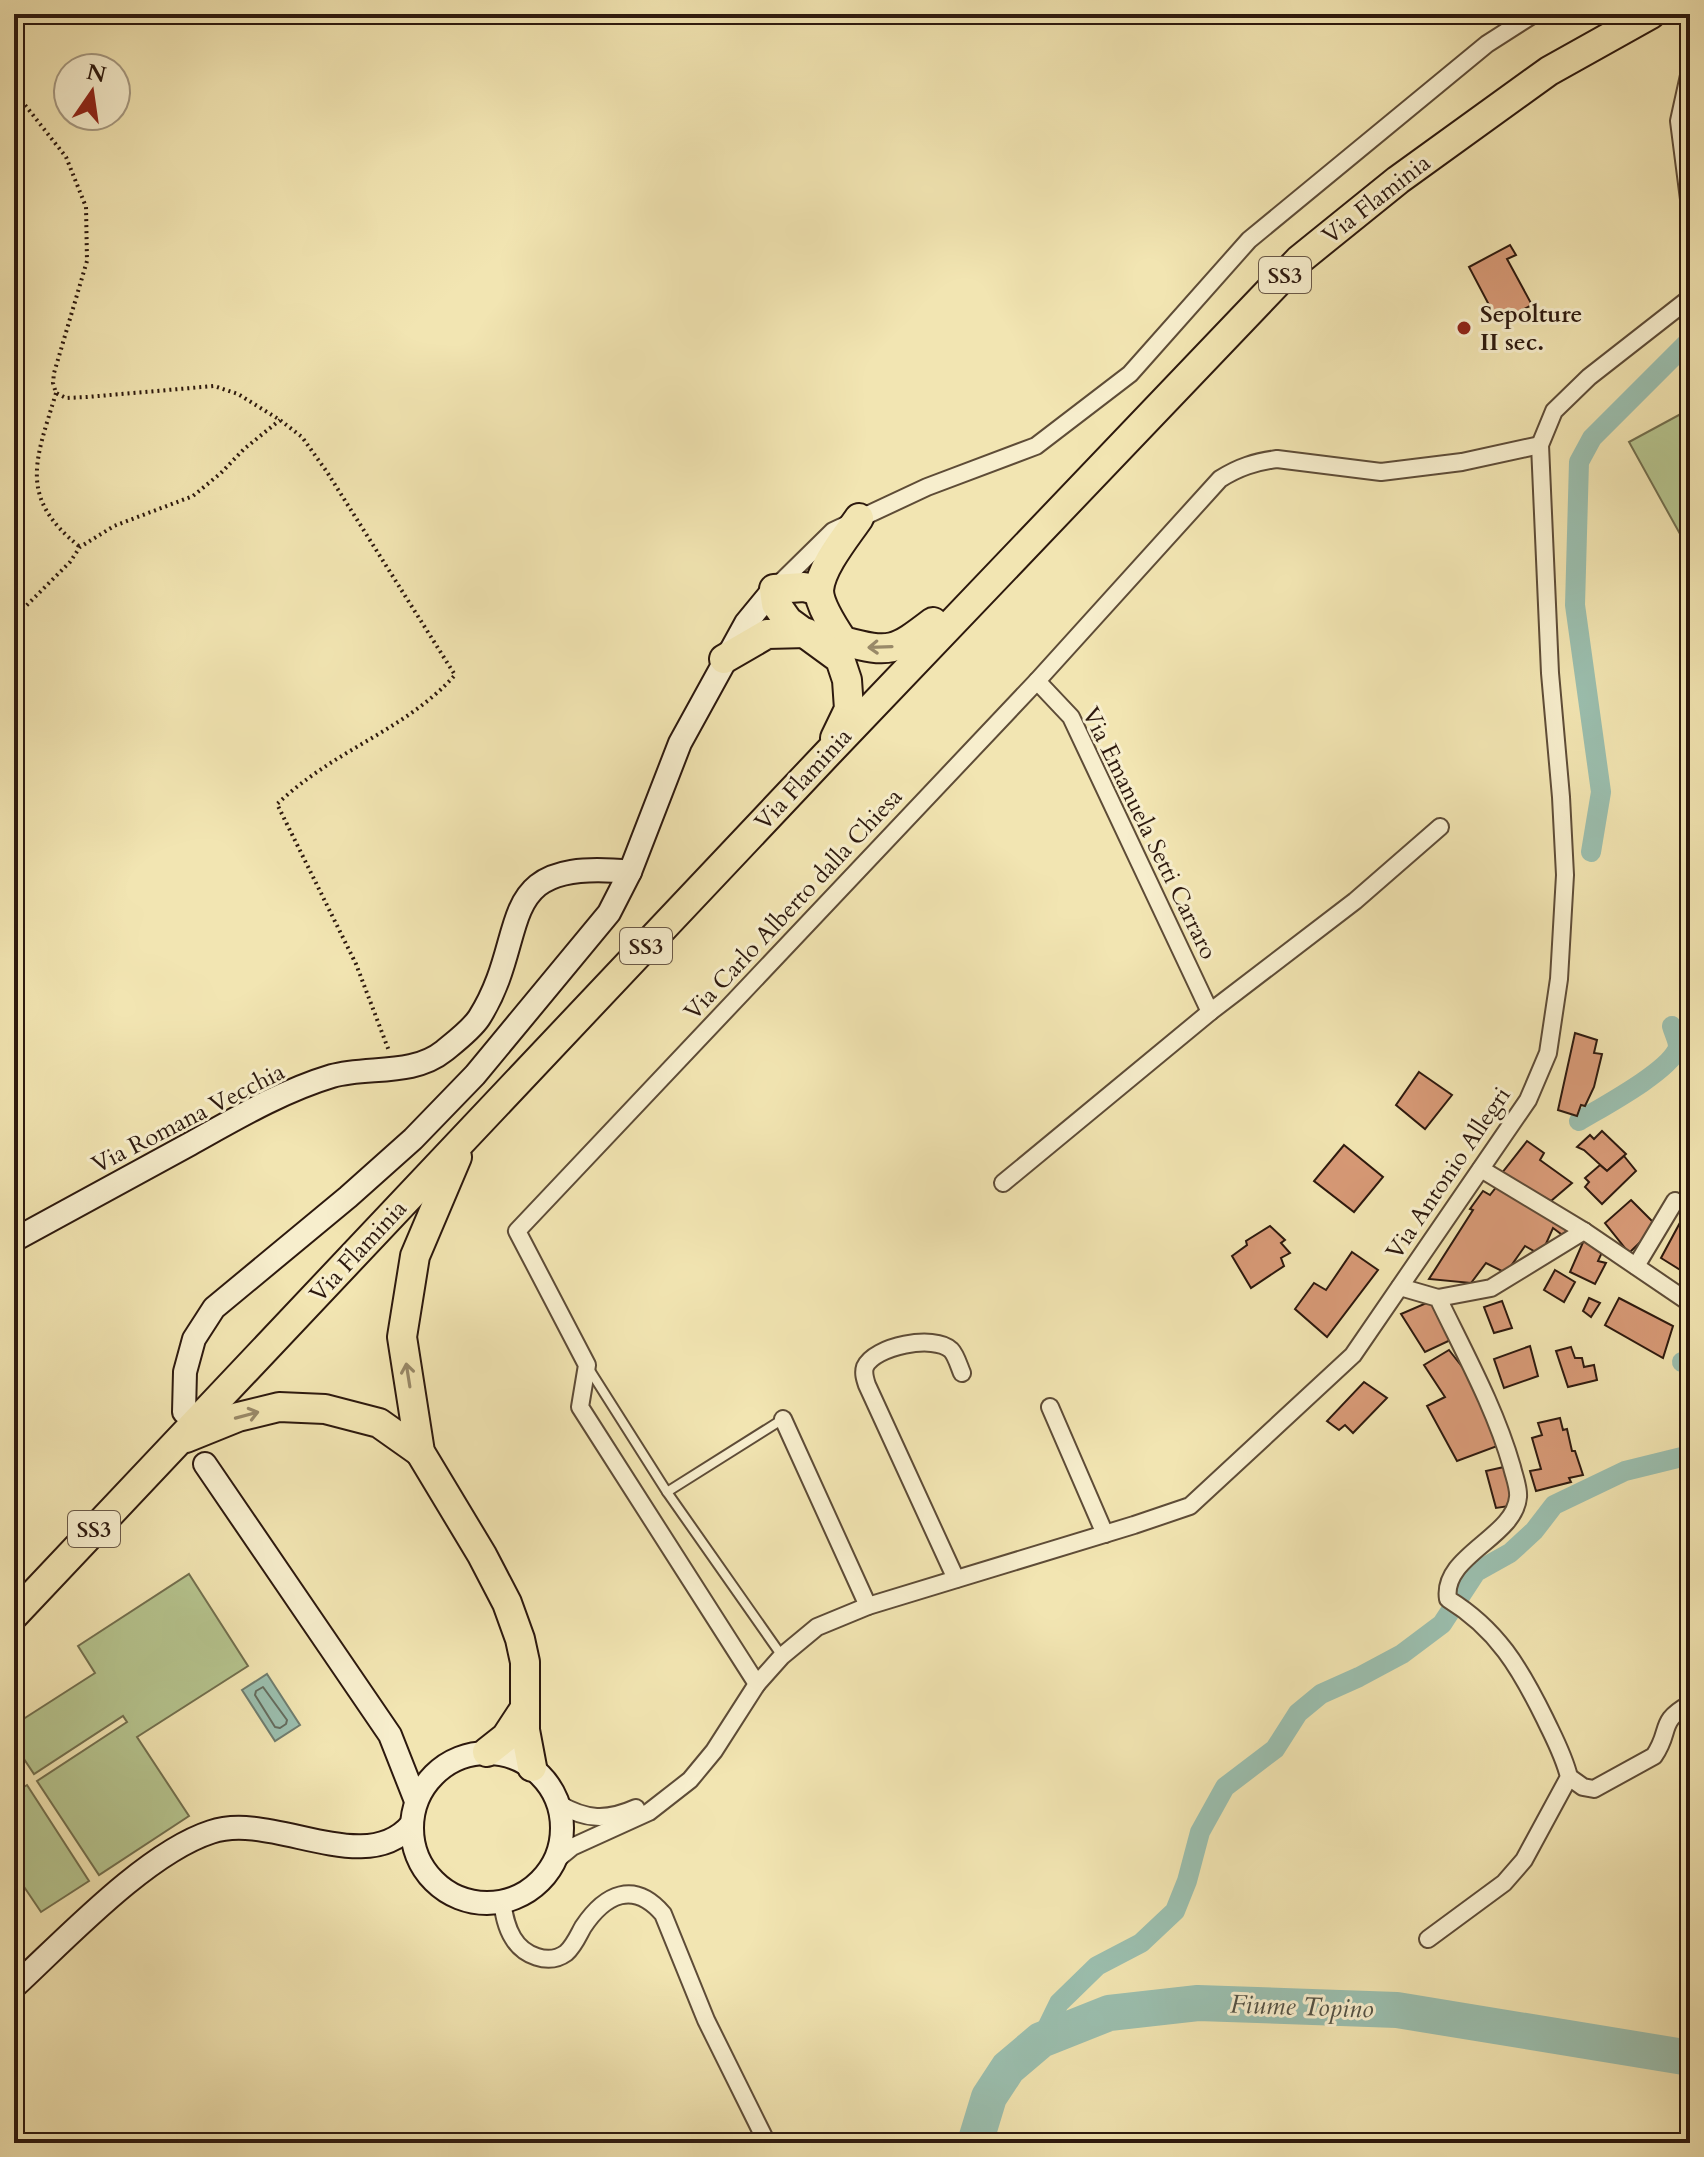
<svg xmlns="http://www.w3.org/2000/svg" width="1704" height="2157" font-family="Cardo,serif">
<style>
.green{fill:#b6c58f;stroke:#726f4e;stroke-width:2}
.water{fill:#9bbfaf;stroke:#6f7d6f;stroke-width:2}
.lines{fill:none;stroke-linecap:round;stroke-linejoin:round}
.shore{stroke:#646c5e;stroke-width:2}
.canal{stroke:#9bbfaf;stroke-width:20}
.river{stroke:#9bbfaf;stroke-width:36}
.building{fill:#d89a77;stroke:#2d190e;stroke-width:2}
.lane-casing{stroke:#5e4c37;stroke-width:12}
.street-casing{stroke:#5e4c37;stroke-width:20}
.secondary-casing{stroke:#2d190e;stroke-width:26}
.highway-casing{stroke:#2d190e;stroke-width:32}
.path{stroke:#2d190e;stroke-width:4;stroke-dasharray:2 4;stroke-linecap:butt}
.lane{stroke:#f7eecd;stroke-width:8}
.street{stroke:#f7eecd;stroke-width:16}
.secondary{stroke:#f7eecd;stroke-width:22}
.highway{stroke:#f2e5b2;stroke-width:28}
.oneway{stroke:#998968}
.poi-dot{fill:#8f2418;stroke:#f7eecd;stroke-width:3}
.labels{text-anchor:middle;stroke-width:6;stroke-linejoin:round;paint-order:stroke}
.shield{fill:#f7eecd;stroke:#6a5947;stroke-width:2}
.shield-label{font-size:22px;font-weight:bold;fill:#2d190e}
.street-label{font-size:24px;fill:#2d190e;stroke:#f7eecd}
.poi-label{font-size:24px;font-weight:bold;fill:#2d190e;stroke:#f7eecd;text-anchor:start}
.water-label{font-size:26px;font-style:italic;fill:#545346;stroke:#f7eecd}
</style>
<rect width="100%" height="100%" fill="#f2e5b2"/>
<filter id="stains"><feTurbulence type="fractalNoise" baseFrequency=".0025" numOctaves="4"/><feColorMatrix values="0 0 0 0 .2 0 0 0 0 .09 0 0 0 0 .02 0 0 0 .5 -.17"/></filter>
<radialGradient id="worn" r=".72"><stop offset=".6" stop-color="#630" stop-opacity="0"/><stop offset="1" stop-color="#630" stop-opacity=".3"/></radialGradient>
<!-- green -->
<g class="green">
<polygon points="1690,409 1690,552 1629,442"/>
<polygon points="189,1574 248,1666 137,1737 189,1816 99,1875 37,1781 127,1722 123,1716 34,1774 14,1744 14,1725 95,1673 78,1646"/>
<polygon points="27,1785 89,1881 41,1912 14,1872 14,1793"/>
</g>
<!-- water -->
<polygon class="water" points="267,1674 300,1725 275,1741 242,1690"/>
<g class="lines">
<!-- shore -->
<polygon class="shore" points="263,1687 287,1720 286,1724 280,1728 275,1727 255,1695 256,1691"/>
<!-- canal -->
<g class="canal">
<polyline points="1591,852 1601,792 1575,605 1579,462 1592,438 1690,340"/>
<path d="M1579 1121C1602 1107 1666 1073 1677 1050 1680 1043 1674 1034 1672 1026"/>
<polyline points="1682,1362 1690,1363"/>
<polyline points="1041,2040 1059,2003 1097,1966 1141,1943 1175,1911 1187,1881 1200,1832 1225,1787 1275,1749 1298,1713 1321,1694 1359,1677 1402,1654 1442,1624 1476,1572 1510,1553 1534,1531 1554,1505 1625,1471 1690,1455"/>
</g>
<!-- river -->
<polyline class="river" points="975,2143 989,2097 1008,2068 1041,2040 1109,2013 1198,2003 1397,2010 1690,2058"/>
</g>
<!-- building -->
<g class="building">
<polygon points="1510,245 1516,255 1507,259 1532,305 1498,322 1469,267"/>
<polygon points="1575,1033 1597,1040 1594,1053 1602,1054 1594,1087 1585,1106 1581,1105 1577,1116 1558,1110"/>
<polygon points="1419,1072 1452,1095 1425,1129 1396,1105"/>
<polygon points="1602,1131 1626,1154 1607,1171 1584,1150 1577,1147 1590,1135 1594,1139"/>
<polygon points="1527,1141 1544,1153 1540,1160 1572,1183 1551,1201 1502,1173"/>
<polygon points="1344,1145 1383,1177 1354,1212 1314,1181"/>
<polygon points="1624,1156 1636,1171 1602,1204 1585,1187 1589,1182 1585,1178 1600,1165 1607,1171"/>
<polygon points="1501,1181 1584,1231 1569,1240 1553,1228 1541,1255 1525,1246 1506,1273 1486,1263 1471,1283 1429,1279 1473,1210 1470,1209 1483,1191 1490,1195"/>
<polygon points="1631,1200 1657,1226 1629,1253 1605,1223"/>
<polygon points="1690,1204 1690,1276 1661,1258"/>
<polygon points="1270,1226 1285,1240 1281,1243 1290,1253 1281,1258 1284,1266 1251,1288 1232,1256 1247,1245 1246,1241"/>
<polygon points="1584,1240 1604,1248 1598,1261 1606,1263 1595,1284 1570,1272"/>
<polygon points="1352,1252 1378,1270 1327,1337 1295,1309 1314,1283 1326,1290"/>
<polygon points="1555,1270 1575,1282 1564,1302 1544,1290"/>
<polygon points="1438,1298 1457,1337 1425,1352 1401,1314"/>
<polygon points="1589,1298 1600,1303 1591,1317 1583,1311"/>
<polygon points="1619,1298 1673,1326 1663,1358 1605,1325"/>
<polygon points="1502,1301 1512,1328 1494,1333 1484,1307"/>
<polygon points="1530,1346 1538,1376 1504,1388 1494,1359"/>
<polygon points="1571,1347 1575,1358 1582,1358 1584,1367 1594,1365 1597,1380 1568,1387 1556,1351"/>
<polygon points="1449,1350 1474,1382 1500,1445 1457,1461 1427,1406 1445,1397 1424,1365"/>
<polygon points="1364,1382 1387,1398 1353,1433 1345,1425 1339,1430 1327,1421"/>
<polygon points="1560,1418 1563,1430 1567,1429 1572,1451 1575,1451 1583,1475 1569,1478 1571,1482 1536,1491 1530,1471 1541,1469 1532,1438 1542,1435 1538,1423"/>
<polygon points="1504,1467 1516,1505 1496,1508 1486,1471"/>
</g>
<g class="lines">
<defs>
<g id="lane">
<polyline points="589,1369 667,1492 782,1656"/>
<polyline points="667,1492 783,1419"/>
</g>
<g id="street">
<polyline points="1690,71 1679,121 1690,207"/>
<polyline points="776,587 833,531 927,487 1036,446 1130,374 1249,240 1487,44 1534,14"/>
<polyline points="1037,681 1071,717 1210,1012"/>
<polyline points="1481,1169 1584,1231 1687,1301"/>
<polyline points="1003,1183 1210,1012 1355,901 1440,827"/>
<polyline points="1636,1266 1675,1201"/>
<path d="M1400 1287 1438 1298C1465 1354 1495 1408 1512 1467 1514 1476 1519 1488 1518 1497 1515 1537 1441 1556 1448 1599 1497 1629 1520 1668 1545 1719 1554 1738 1564 1756 1569 1777L1524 1860 1504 1883 1428 1939"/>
<polyline points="1438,1298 1491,1288 1584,1231"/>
<polyline points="1050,1407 1105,1534"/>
<polyline points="783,1419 868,1606"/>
<path d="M956 1579 867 1385C865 1379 863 1373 865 1367 874 1346 934 1334 951 1350 956 1355 959 1366 962 1373"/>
<path d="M757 1684 580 1407 587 1365 517 1231 1037 681 1220 479C1239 467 1255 462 1277 459L1381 472 1462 462 1540 445"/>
<path d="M1569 1777 1583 1787 1594 1789 1654 1756C1672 1730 1657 1722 1690 1704"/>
<path d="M559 1804C586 1820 607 1821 636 1808"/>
<polyline points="555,1861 572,1847 649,1812 690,1780 714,1751 757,1684 782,1656 817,1627 868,1606 1134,1525 1190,1506 1353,1355 1528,1100 1548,1053 1559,979 1565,875 1561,797 1550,673 1540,445 1554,411 1589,377 1690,298"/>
<path d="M502 1902C504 1914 506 1927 513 1938 523 1955 548 1966 566 1953 574 1946 578 1936 583 1927 605 1894 634 1880 663 1914L706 2020 767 2143"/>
</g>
<g id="secondary">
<path d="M14 1240C73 1208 131 1176 190 1144 235 1119 282 1091 332 1076 368 1066 413 1076 444 1051 455 1042 471 1030 479 1018 533 933 487 857 630 872"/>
<polyline points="184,1412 185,1372 194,1339 214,1308 348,1197 413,1139 475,1075 609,913 630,872 680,743 746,623 774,589"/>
<polyline points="205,1464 390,1735 416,1801"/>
<circle cx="487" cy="1828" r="75"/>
<path d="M14 1987C65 1940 146 1853 211 1832 272 1811 364 1879 411 1825"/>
</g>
<g id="highway">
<path d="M859 518C846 537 821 567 819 590 819 605 835 629 843 641 891 654 895 651 933 622"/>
<polyline points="819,591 804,587 774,589 776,604 788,621 840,659 847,680 849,709 835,738"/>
<polyline points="724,659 767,634 807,633"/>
<polyline points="457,1157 415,1256 402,1337 420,1452 482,1555 507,1603 520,1639 525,1662 525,1730 532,1767"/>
<polyline points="186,1438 238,1417 279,1407 325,1409 379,1423 420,1452"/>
<polyline points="14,1615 828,753 1299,260 1398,180 1549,71 1651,14"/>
<polyline points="487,1752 506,1737 525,1708"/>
</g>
</defs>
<!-- lane casing -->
<use href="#lane" class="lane-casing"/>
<!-- street casing -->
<use href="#street" class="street-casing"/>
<!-- secondary casing -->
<use href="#secondary" class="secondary-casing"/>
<!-- highway casing -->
<use href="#highway" class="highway-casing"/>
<!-- path -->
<g class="path">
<path d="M14 91 66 157 86 207 87 261 54 373 53 383 56 393 66 398 87 397 214 386 238 394 280 420 302 437 327 472 455 675C413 722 355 743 306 780 296 787 286 796 277 804L356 964 389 1051"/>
<path d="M56 393C36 460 17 497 80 547"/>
<polyline points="14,618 70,562 80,547 114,526 193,496 221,473 244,449 280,420"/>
</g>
<!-- lane -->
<use href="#lane" class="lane"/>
<!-- street -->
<use href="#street" class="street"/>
<!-- secondary -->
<use href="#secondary" class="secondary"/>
<!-- highway -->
<use href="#highway" class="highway"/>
</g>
<!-- one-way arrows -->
<defs><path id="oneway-shaft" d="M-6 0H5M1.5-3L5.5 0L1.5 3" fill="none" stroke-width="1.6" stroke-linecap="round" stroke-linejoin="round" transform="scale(2)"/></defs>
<g class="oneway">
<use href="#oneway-shaft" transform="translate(880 647) rotate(178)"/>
<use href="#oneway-shaft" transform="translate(408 1375) rotate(-99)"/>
<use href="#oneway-shaft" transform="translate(247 1415) rotate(-15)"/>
</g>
<!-- markers -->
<circle class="poi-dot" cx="1464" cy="328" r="8"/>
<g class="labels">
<!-- shield labels -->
<g class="shield">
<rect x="1259" y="257" width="52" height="36" rx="6"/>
<rect x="620" y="928" width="52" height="36" rx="6"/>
<rect x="68" y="1511" width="52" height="36" rx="6"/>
</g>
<g class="shield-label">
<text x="1285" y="283">SS3</text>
<text x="646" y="954">SS3</text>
<text x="94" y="1537">SS3</text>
</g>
<!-- street labels -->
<g class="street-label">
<text transform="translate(1376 199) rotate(-38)" y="8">Via Flaminia</text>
<text transform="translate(803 779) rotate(-47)" y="8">Via Flaminia</text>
<text transform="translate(1150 833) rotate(64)" y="8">Via Emanuela Setti Carraro</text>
<text transform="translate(793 904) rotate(-47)" y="8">Via Carlo Alberto dalla Chiesa</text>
<text transform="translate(188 1118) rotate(-27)" y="8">Via Romana Vecchia</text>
<text transform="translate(1448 1173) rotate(-56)" y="8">Via Antonio Allegri</text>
<text transform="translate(358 1251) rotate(-47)" y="8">Via Flaminia</text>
</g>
<!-- poi labels -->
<g class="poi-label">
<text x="1480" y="322">Sepolture<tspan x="1480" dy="28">II sec.</tspan></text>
</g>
<!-- water labels -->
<g class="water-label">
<text transform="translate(1302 2006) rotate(2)" y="9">Fiume Topino</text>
</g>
</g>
<!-- margin -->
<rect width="1704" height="2157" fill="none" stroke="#f2e5b2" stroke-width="48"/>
<rect x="16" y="16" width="1672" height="2125" fill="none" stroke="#2d190e" stroke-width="4"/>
<rect x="24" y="24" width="1656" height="2109" fill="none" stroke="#2d190e" stroke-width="2"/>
<!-- north arrow -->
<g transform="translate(92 92) rotate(13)"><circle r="38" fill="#f7eecd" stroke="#a69981" stroke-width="2"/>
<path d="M0-6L14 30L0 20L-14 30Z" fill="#8f2418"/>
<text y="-12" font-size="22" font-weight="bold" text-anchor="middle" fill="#2d190e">N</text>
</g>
<rect width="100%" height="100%" filter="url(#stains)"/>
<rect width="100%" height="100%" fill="url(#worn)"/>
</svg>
